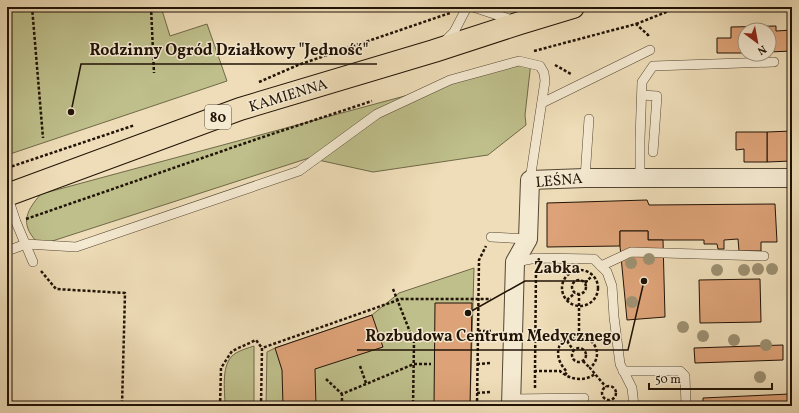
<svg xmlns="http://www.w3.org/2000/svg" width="799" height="413" font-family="Vollkorn,serif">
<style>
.green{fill:#bebf8b;stroke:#706948}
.building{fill:#dda277;stroke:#211306}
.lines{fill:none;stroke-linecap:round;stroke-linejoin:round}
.lane-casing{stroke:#544632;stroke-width:10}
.street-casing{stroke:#544632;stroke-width:20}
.primary-casing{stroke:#211306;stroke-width:24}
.path{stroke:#211306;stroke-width:2.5;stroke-dasharray:3 2;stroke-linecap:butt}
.lane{stroke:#f4e9d1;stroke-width:9}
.street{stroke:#f4e9d1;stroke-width:18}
.primary{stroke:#eeddb8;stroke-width:22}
.tree{fill:#9c8f70}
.labels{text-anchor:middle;stroke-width:3;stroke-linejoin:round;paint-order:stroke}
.shield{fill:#f4e9d1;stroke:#605343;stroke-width:1}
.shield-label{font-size:14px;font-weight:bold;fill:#211306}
.street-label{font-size:15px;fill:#211306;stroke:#f4e9d1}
.leader{fill:none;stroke:#211306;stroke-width:1.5}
.callout-dot{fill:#211306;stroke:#f4e9d1;stroke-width:1.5}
.callout-label{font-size:16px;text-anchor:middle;font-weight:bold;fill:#211306;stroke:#f4e9d1;stroke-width:3;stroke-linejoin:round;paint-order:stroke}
</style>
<rect width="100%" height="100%" fill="#eeddb8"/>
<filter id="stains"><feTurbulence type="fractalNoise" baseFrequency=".005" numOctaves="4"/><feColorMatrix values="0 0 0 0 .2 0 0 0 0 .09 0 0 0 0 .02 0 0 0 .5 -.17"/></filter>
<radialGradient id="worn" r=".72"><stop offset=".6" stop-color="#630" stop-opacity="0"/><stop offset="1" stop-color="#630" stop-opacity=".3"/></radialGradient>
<!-- green -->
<g class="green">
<polygon points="7,7 161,7 170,36 207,24 227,81 7,155"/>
<path d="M531 62 525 115 526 125 488 155 373 172 309 158 40 245C20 226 24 213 41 194Z"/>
<polygon points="474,268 470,406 266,406 267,352 275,348 372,315 399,293"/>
<path d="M254 346V406H225C225 390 220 362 236 353 241 350 248 348 254 346Z"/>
</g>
<!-- building -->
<g class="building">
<polygon points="776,26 776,31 792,30 792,51 769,52 769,30 745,30 745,53 717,53 717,38 731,38 731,27"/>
<polygon points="792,131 791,161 767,162 767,132"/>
<polygon points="736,132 767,132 767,162 744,162 744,149 736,150"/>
<polygon points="647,200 649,205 775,204 777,242 761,242 761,251 739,251 738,239 724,240 724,249 718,249 717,244 704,244 704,240 648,240 648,231 620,231 620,246 547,247 547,203"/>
<polygon points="620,231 648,231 648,240 663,240 665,317 627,320 620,246"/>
<polygon points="760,279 761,322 700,323 699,280"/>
<polygon points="435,303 472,303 470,406 434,406"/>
<polygon points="372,315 383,347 315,369 316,406 283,406 282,370 275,348"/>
<polygon points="783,345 783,360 695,363 694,348"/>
<polygon points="790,394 790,406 703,406 703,398"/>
<polygon points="587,403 587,406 552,406 552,405"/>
</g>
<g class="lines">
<defs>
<g id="lane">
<polyline points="473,7 515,21"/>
<polyline points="445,41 454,32 467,7"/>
<polyline points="642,95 657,96 653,152"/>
<polyline points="542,103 650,50"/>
<polyline points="585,178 589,119"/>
<polyline points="640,178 640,139 642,82 653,66 774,62"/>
<polyline points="7,195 16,222 33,262"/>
<polyline points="491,237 528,239"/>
<polyline points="7,251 26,244 76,247 299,171 377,114 450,80 519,61 540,66 544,73 545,81 530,180"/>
<polyline points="516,262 536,258 594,259 607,272 612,286 614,317 620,364 632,388 634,406"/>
<polyline points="601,266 631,252 764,256"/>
<polyline points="623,371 680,371 685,376 686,406"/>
<polyline points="511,399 584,398"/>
</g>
<polyline id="street" points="511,406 515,262 528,239 530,180 585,178 792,178"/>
<polyline id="primary" points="7,195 240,109 434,51 520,23 573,7"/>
</defs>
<!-- lane casing -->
<use href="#lane" class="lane-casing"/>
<!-- street casing -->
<use href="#street" class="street-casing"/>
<!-- primary casing -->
<use href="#primary" class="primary-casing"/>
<!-- path -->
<g class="path">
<polyline points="32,7 43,138"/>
<polyline points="151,7 154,73"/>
<polyline points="636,24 679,7"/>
<polyline points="534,51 636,24 648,35 649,38"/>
<polyline points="555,65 571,74"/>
<polyline points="259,82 298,65 450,13"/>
<polyline points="7,168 135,125"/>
<polyline points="26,219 260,138 372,101"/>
<path d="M536 270 535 371H560C570 380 584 382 595 374L606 387"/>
<circle cx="580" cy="288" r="18"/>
<polyline points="41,271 56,289 125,293 122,406"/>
<circle cx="579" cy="287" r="7"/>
<polyline points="585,283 592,276"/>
<polyline points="393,289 414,342 413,406"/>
<polyline points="567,300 575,293"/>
<polyline points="478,331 491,331"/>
<polyline points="579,336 579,294"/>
<polyline points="567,341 574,351"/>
<circle cx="579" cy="355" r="7"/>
<polyline points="583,361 590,368"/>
<polyline points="477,364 491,363"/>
<polyline points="360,366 366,383"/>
<path d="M565 375 567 372C557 361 555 351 563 339L567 341C588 327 608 352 590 368L595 374"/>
<polyline points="326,379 342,394"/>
<circle cx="609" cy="393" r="7"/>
<polyline points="535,388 535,371"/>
<polyline points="477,393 490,392"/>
<polyline points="220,406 221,368 232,351 256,340 262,348"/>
<polyline points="261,406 262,348 401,299 491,299"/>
<polyline points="342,406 342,394 414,364 431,364"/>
<polyline points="477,406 479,260 486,246"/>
<polyline points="609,406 609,400"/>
</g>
<!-- lane -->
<use href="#lane" class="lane"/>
<!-- street -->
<use href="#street" class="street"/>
<!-- primary -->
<use href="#primary" class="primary"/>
</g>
<!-- trees -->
<g class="tree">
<circle cx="649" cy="259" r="6"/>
<circle cx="631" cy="263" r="6"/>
<circle cx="758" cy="269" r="6"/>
<circle cx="772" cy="269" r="6"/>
<circle cx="717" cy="270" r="6"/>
<circle cx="744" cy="270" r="6"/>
<circle cx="632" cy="302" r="6"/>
<circle cx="683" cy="327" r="6"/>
<circle cx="703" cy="336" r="6"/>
<circle cx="734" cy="340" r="6"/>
<circle cx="766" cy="345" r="6"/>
<circle cx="760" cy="377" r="6"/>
</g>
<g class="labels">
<!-- shield labels -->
<rect class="shield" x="205" y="105" width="26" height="24" rx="3"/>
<g class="shield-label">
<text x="218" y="122">80</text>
</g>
<!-- street labels -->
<g class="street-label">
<text transform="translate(288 95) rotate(-17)" y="5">KAMIENNA</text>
<text transform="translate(559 180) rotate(-5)" y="5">LEŚNA</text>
</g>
</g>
<!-- callouts -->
<path class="leader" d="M71 112L81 64H377M468 313L525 281H588M644 281L628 350H357"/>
<g class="callout-dot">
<circle cx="71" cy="112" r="4"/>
<circle cx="468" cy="313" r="4"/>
<circle cx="644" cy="281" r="4"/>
</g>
<g class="callout-label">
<text x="229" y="55">Rodzinny Ogród Działkowy "Jedność"</text>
<text x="557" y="273">Żabka</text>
<text x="493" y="341">Rozbudowa Centrum Medycznego</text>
</g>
<!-- margin -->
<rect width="799" height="413" fill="none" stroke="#eeddb8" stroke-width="24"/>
<rect x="8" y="8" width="783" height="397" fill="none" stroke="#211306" stroke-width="2"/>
<rect x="12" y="12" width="775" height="389" fill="none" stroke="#211306"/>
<!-- north arrow -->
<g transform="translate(757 42) rotate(148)"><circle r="19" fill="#f4e9d1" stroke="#a09380"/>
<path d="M0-3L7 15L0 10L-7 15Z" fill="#8f2418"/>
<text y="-6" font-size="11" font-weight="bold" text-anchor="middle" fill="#211306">N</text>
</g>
<!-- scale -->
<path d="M649 383v6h123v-6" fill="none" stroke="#211306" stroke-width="2"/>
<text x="655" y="383" font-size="12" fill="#211306" stroke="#f4e9d1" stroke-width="3" paint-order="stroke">50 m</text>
<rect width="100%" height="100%" filter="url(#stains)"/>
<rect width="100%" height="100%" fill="url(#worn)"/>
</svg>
